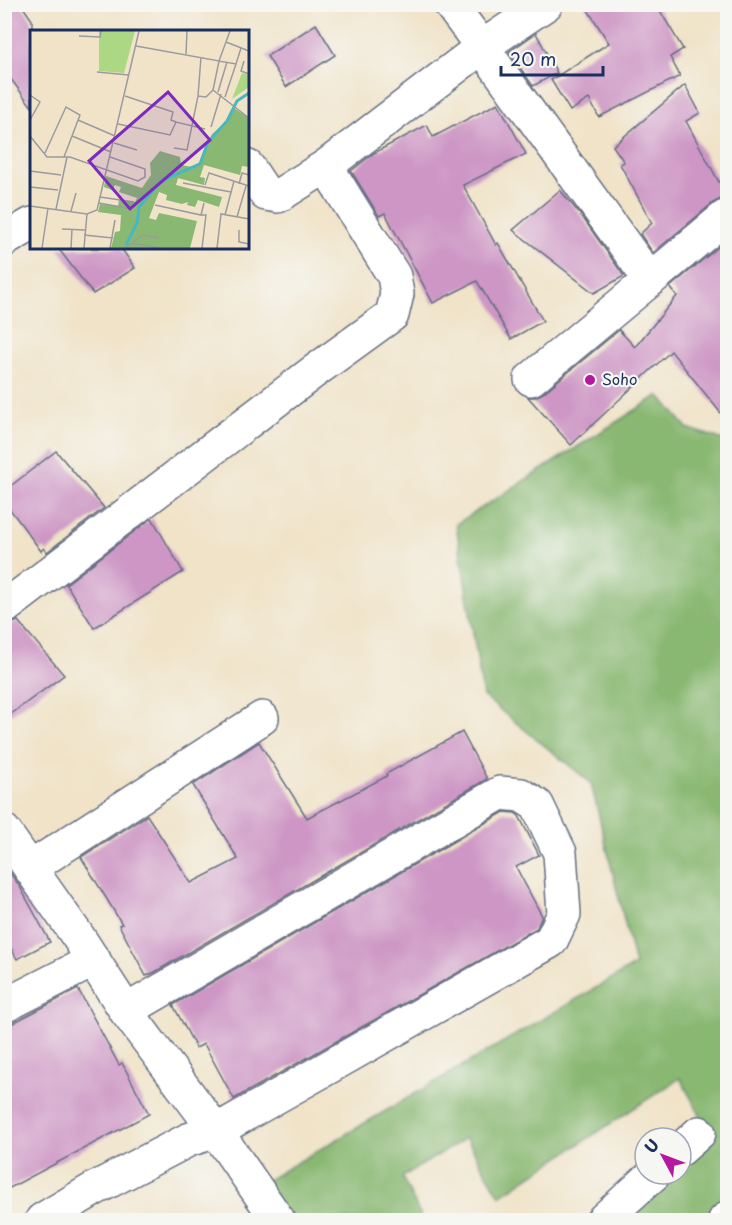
<svg xmlns="http://www.w3.org/2000/svg" width="732" height="1225" font-family="'Playpen Sans',sans-serif">
<style>
.forest{fill:#89b872;stroke:#527468;stroke-width:1.5}
.lines{fill:none;stroke-linecap:round;stroke-linejoin:round}
.stream{stroke:#49b7c2;stroke-width:10}
.building{fill:#cd96c5}
.minor-casing{stroke:#666e83;stroke-width:36}
.minor{stroke:#fff;stroke-width:33}
.poi-dot{fill:#b5179e;stroke:#f6f6f2;stroke-width:2}
.labels{text-anchor:middle;stroke-width:4.5;stroke-linejoin:round;paint-order:stroke}
.poi-label{font-size:15px;fill:#1b2f5e;stroke:#f6f6f2;text-anchor:start}
.inset-river{fill:none;stroke:#49b7c2;stroke-width:3}
.inset-road{fill:none;stroke:#9b9b9e;stroke-width:1.5}
.view{fill:#7b2cbf;fill-opacity:0.15;stroke:#7b2cbf;stroke-width:3}
.inset-edge{fill:none;stroke:#1b2f5e;stroke-width:3}
</style>
<rect width="100%" height="100%" fill="#f6f6f2"/>
<filter id="ink" filterUnits="userSpaceOnUse"><feTurbulence type="fractalNoise" baseFrequency=".0167" numOctaves="2"/><feDisplacementMap in="SourceGraphic" scale="12" xChannelSelector="R" yChannelSelector="G"/><feConvolveMatrix kernelMatrix="1 2 1 2 8 2 1 2 1" color-interpolation-filters="sRGB"/></filter>
<filter id="wash" filterUnits="userSpaceOnUse"><feTurbulence type="fractalNoise" baseFrequency=".008" numOctaves="4" result="noise"/><feDisplacementMap in="SourceGraphic" scale="24" xChannelSelector="R" yChannelSelector="G"/><feGaussianBlur stdDeviation="1.35" result="paint"/><feColorMatrix in="noise" values="0 0 0 0 0 0 0 0 0 0 0 0 0 0 0 0 0 1.4 0 .05"/><feComposite in="paint" operator="in"/></filter>
<g filter="url(#wash)">
<rect width="100%" height="100%" fill="#f0e3c8"/>
<!-- forest -->
<polygon class="forest" points="659,395 687,428 727,441 727,1220 604,1220 656,1174 681,1174 681,1152 707,1128 680,1078 500,1196 466,1138 402,1177 423,1220 291,1220 264,1182 635,965 591,783 483,696 456,524"/>
<g class="lines">
<!-- stream -->
<polyline class="stream" points="728,731 725,744 728,758"/>
</g>
<g id="blocks">
<!-- building -->
<g class="building">
<polygon points="4,4 21,4 32,20 32,107 4,70"/>
<polygon points="584,4 656,4 683,49 670,57 680,76 599,117 589,99 570,111 551,80 609,43"/>
<polygon points="316,24 335,55 286,87 267,56"/>
<polygon points="536,33 557,73 533,86 509,52"/>
<polygon points="685,85 700,113 686,121 719,182 728,178 728,199 721,199 713,203 653,253 640,234 652,223 620,164 624,162 613,146"/>
<polygon points="498,103 526,154 463,185 496,245 498,243 543,321 511,339 477,281 433,303 385,213 379,216 351,171 374,153 427,125 433,137"/>
<polygon points="560,190 583,218 624,276 594,293 513,230"/>
<polygon points="728,239 728,422 671,351 571,445 528,397 535,397 543,393 619,330 635,347 677,296 670,287"/>
<polygon points="58,248 121,248 135,268 93,294"/>
<polygon points="56,451 104,508 47,552 44,548 41,551 4,501 4,491"/>
<polygon points="152,518 183,572 94,628 66,584"/>
<polygon points="18,621 64,675 4,719 4,626"/>
<polygon points="462,732 487,779 155,972 146,976 119,925 122,924 81,857 147,815 191,883 238,859 193,785 259,742 307,818 387,776 386,774"/>
<polygon points="504,812 515,813 519,816 539,855 516,867 542,916 537,928 234,1099 204,1044 196,1048 173,1005"/>
<polygon points="4,864 20,887 50,942 17,959 4,935"/>
<polygon points="78,989 119,1065 122,1063 149,1114 4,1191 4,1024 13,1023"/>
</g>
</g>
</g>
<g filter="url(#ink)">
<use href="#blocks" fill-opacity="0" stroke="#666e83" stroke-width="1.5"/>
<g class="lines">
<defs>
<g id="minor">
<polyline points="450,4 482,47 650,280 531,379"/>
<polyline points="248,167 266,194 278,196 326,166"/>
<polyline points="4,240 32,224"/>
<polyline points="650,280 725,217"/>
<polyline points="4,608 312,373 392,315 397,294 394,276 326,166 482,47 546,4"/>
<polyline points="4,831 79,938 126,1011 216,1131 278,1220"/>
<polyline points="30,868 262,718"/>
<polyline points="4,1006 94,960"/>
<polyline points="681,1149 699,1133"/>
<polyline points="42,1220 94,1189 188,1140 216,1131 551,941 564,914 560,853 537,805 521,795 500,793 126,1011"/>
<polyline points="603,1220 654,1174"/>
<polyline points="725,1220 728,1218"/>
</g>
</defs>
<!-- minor casing -->
<use href="#minor" class="minor-casing"/>
<!-- minor -->
<use href="#minor" class="minor"/>
</g>
</g>
<!-- markers -->
<circle class="poi-dot" cx="590" cy="380" r="6"/>
<g class="labels">
<!-- poi labels -->
<g class="poi-label">
<text x="602" y="385">Soho</text>
</g>
</g>
<!-- overview -->
<g transform="translate(30 30)">
<rect width="219" height="219" fill="#f0e3c8"/>
<path d="M69 1H105L94 43 69 41ZM212 43 219 45V57L202 69Z" fill="#acd884"/>
<path d="M204 78 219 88V137L212 136 210 145 174 135 170 147 175 148 174 155 148 148 146 155 192 167 189 177 168 170 165 177 157 175 158 172 152 174 136 170 137 165 129 162 119 188 126 190 129 183 167 191 160 218H81L85 202 90 201 91 185 68 182 70 174 88 176 89 170 105 172 107 168 89 162 91 157 85 155 82 160 74 157 76 146 112 158 121 145 120 133 130 121 150 127 151 135 162 137 170 134 182 104 197 91Z" fill="#89b872"/>
<path class="inset-river" d="M96 215 107 193 109 177 131 151 170 134 178 112 197 91 207 71 219 63"/>
<path class="inset-road" d="M49 6 70 7 71 1M196 12 219 21M106 16 189 31 200 1M211 18 206 34 189 31 183 60 219 88M156 24 157 1M214 31 211 41 219 44M67 42 99 45M188 62 197 32M0 65 10 72 0 90M95 66 143 82 141 90 146 92M168 66 171 27M195 67 206 34M48 90 85 106M88 94 140 105 146 92 175 99M181 97 191 64M0 106 17 127H40L108 151 115 147V139L80 127M42 106 81 122M84 113 107 120M144 118 157 120 168 66 176 67 183 60M15 123 36 77 50 85 34 127M0 141 31 145M153 153 201 162M209 154 212 143 219 145M175 155 179 143 219 156M0 157 28 160M70 167 104 172M69 173 102 179M125 175 171 185 174 173M0 176 57 184 67 180 109 1M26 179 37 127M41 181 46 163M171 185H176L172 218M195 185 204 151M207 187 216 156M32 199 55 200M209 200V212L219 214M54 205 83 208M103 212 113 205 129 208M12 218 18 178M41 218 42 199M54 218 57 184M80 218 85 190M95 218 102 213 130 218M187 218 191 184 219 189"/>
<path class="view" d="M138 62 180 110 100 179 59 131Z"/>
<rect width="219" height="219" class="inset-edge"/>
</g>
<!-- margin -->
<rect width="732" height="1225" fill="none" stroke="#f6f6f2" stroke-width="24"/>
<!-- north arrow -->
<g transform="translate(663 1156) rotate(311)"><circle r="28" fill="#f6f6f2" stroke="#9ea6b7" stroke-width="1.5"/>
<path d="M0-4.5L10 22L0 15L-10 22Z" fill="#b5179e"/>
<text y="-9" font-size="16" font-weight="bold" text-anchor="middle" fill="#1b2f5e">U</text>
</g>
<!-- scale -->
<path d="M501 66v9h102v-9" fill="none" stroke="#1b2f5e" stroke-width="3"/>
<text x="510" y="66" font-size="18" fill="#1b2f5e" stroke="#f6f6f2" stroke-width="4.5" paint-order="stroke">20 m</text>
</svg>
